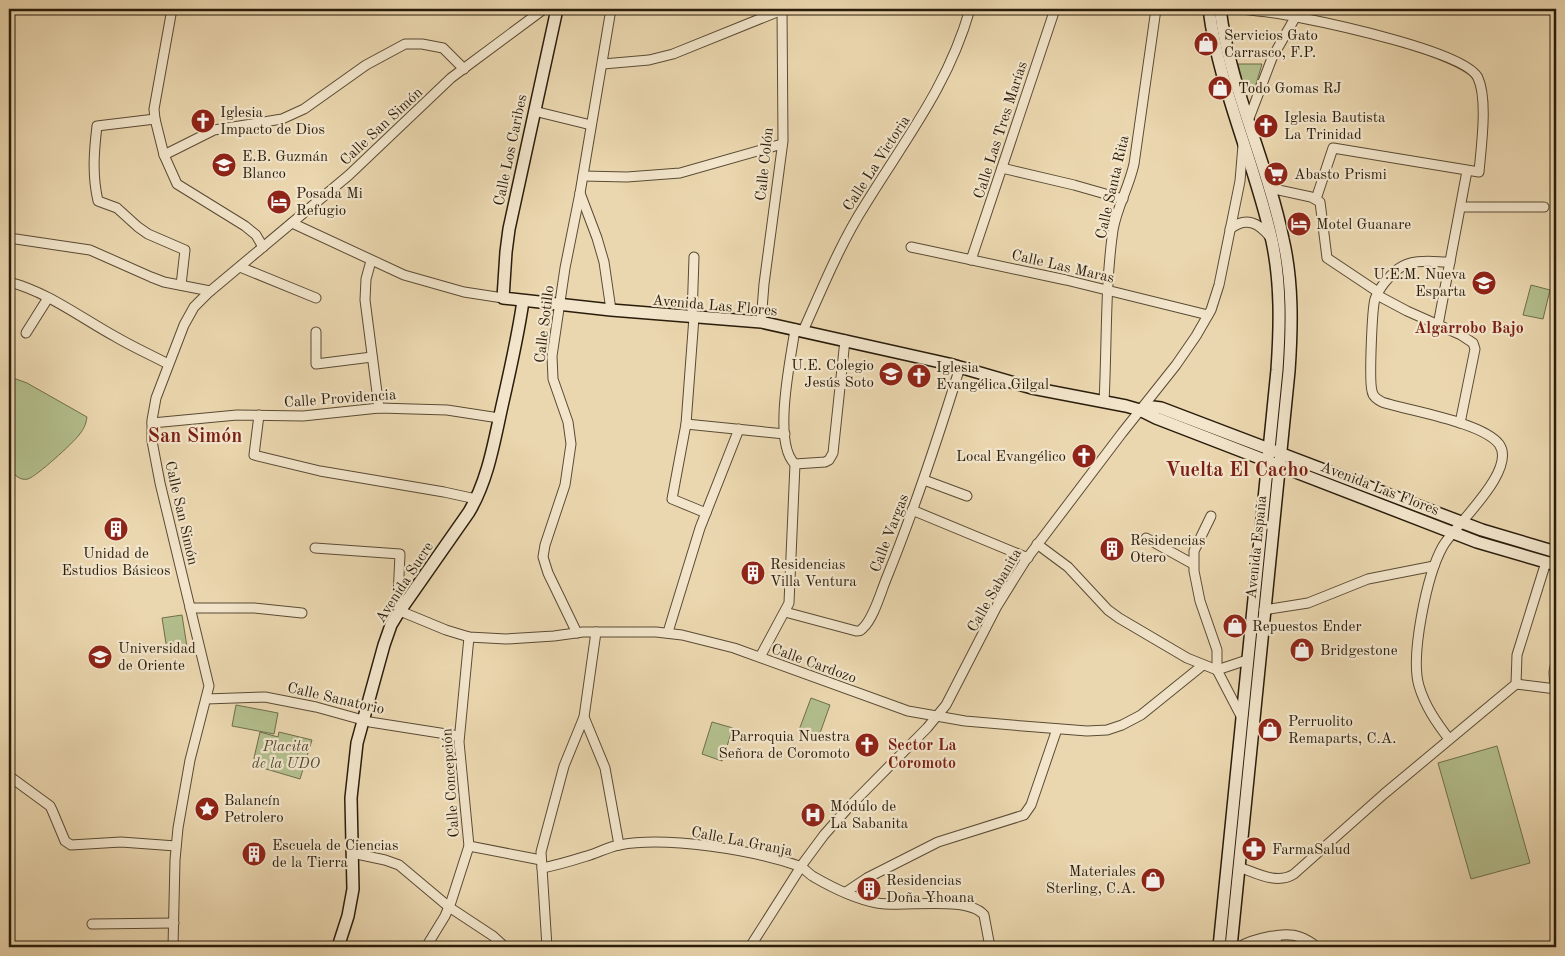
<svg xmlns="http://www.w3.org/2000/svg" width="1565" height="956" font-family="'Old Standard TT',serif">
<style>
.green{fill:#b3bf8d;stroke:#6e6e4c}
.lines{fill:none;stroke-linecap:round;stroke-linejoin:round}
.street-casing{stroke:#5a4b34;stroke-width:11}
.secondary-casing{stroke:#291c0b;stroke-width:14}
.street{stroke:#f2e5cb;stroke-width:9}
.secondary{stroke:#f2e5cb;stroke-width:11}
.labels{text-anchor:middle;stroke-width:4.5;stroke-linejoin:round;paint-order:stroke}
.poi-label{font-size:15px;fill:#291c0b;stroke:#f2e5cb;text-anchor:start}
.street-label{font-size:15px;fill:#291c0b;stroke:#f2e5cb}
.park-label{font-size:15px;font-style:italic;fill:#524d32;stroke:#f2e5cb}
.neighbourhood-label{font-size:16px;font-weight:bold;fill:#7a1f14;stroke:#f2e5cb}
.district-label{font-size:20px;font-weight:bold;fill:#7a1f14;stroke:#f2e5cb}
</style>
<rect width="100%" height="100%" fill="#ebd7af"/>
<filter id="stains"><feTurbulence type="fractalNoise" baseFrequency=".004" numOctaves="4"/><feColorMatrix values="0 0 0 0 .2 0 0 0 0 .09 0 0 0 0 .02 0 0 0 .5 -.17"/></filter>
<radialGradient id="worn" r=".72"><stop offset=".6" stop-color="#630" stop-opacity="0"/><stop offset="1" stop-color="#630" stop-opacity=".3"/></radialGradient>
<!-- green -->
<g class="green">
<polygon points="1238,64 1262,64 1254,91 1251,94 1245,91"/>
<polygon points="1531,285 1550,290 1543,319 1523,315"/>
<path d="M9 379H16L27 383 87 417C86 424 84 429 79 435 73 443 37 476 28 479 19 481 14 474 9 468Z"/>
<polygon points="182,615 187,647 167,650 162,618"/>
<polygon points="811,698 830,705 819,736 799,730"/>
<polygon points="236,705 278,713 274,734 232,726"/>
<polygon points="712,722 733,728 722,761 702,754"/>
<polygon points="260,732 278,737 279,732 312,740 300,779 256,766 254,758"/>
<polygon points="1497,746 1530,863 1471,879 1438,763"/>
</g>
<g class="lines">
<defs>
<g id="street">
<polyline points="172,9 154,109 155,119 164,155 177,184 245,226 256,235 263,247"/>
<path d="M1241 9C1260 11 1279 13 1297 17 1328 23 1467 52 1478 78 1488 100 1481 148 1479 172L1333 148 1316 199"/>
<polyline points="603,64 649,60 673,54 782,10"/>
<polyline points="534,111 591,125"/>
<path d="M155 119 97 126C94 151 92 175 98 201L117 208 138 227 148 234 185 250 181 285"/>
<polyline points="1248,121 1272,58 1300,9"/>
<polyline points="164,155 214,130 282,119 304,109 366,65 405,44 422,44 443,48 464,69"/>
<polyline points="1002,168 1074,185 1123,199"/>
<polyline points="583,176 627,177 680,173 782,144"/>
<polyline points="1269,188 1311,197 1320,202 1327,258 1378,292"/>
<polyline points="580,193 597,238 604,262 611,310"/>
<polyline points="1461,207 1544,207"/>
<polyline points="292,223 404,275 464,292 503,298"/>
<path d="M1230 229C1246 216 1259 223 1270 237"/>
<polyline points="9,238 90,250 151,277 164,282 210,291"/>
<polyline points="911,247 1066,280 1208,315"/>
<polyline points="971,260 1055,9"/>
<polyline points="371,261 366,279 365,300 379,408"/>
<polyline points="240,267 316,298"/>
<path d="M9 282C48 292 81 318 116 337 133 347 151 355 168 364"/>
<polyline points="1377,295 1407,311 1461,335 1473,343 1475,349 1460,423"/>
<polyline points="692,317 694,257"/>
<polyline points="694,317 686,424 672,499 706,513"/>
<polyline points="761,322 764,284 783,141 782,9"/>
<polyline points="1438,325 1467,171"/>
<path d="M795 329C791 358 772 443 795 464L825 462 829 460 833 453 845 340"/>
<path d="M803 331C822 289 840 244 865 205 906 138 948 86 970 9"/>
<polyline points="316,332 316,364 372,357"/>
<polyline points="26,333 48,298"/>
<path d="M1104 402C1107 344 1105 286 1113 230 1117 207 1129 187 1134 164L1156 9"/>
<polyline points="259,415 254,455 320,471 444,492 476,499"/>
<polyline points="152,423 237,415 303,416 379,408 447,410 499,418"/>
<polyline points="686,424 785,434"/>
<polyline points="924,480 967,496"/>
<polyline points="912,510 1028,558"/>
<polyline points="1211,516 1194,551 1194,571 1200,601 1217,650 1217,670 1242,718"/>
<polyline points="1146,538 1193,564"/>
<polyline points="1037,544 1068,567 1108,610 1119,618 1187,658 1217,670 1247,660"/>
<polyline points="315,548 400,554 398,597 400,611 446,630 469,637 506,639 554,636 583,632 656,632 682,635 734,648 908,711 965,721 1023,726 1087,731 1107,730 1122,725 1141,715 1203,665"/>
<polyline points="190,608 254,608 302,613"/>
<polyline points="1264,610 1308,603 1368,579 1434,566"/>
<path d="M785 612 856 631C860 631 860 631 863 628 874 618 881 591 887 577 915 508 938 438 960 367"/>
<polyline points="668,632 700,528 739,429"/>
<polyline points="577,633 548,573 543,557 545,545 565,485 571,444 568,422 553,379 552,356 565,268 580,193 611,9"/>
<polyline points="760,657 789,603 795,464"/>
<polyline points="1516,684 1556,689"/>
<polyline points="1555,689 1554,672 1556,662"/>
<polyline points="206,699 265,697 316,707 370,722 459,736"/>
<polyline points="584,717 605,768 619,845"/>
<path d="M1449 739C1436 722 1425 706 1419 686 1410 656 1427 574 1443 546 1455 525 1518 470 1499 444 1482 422 1409 411 1382 402 1377 399 1373 397 1372 391 1369 381 1372 309 1375 299 1379 288 1389 276 1398 269 1413 258 1433 262 1450 262"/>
<polyline points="9,776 50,806 52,810 65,841 71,845 121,842 176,846"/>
<polyline points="469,846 541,860"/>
<polyline points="352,853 385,860 399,865 449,907 493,936 505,947"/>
<path d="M1239 867C1256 873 1277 885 1294 874L1384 794 1516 684 1517 655 1546 562"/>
<path d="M542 868C559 865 574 860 590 855 599 852 609 847 619 845 667 836 753 850 799 866 805 868 808 874 814 877 833 888 856 899 877 903 903 908 968 895 984 915L990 947"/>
<polyline points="846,892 867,878 938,842 1024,815 1031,805 1057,729"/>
<polyline points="92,924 174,923"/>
<polyline points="1276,937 1277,947"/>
<polyline points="173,947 175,860 178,828 190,760 209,686 160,483 152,441 152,420 156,398 184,325 194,307 208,293 349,175 451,78 544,9"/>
<polyline points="426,947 445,916 451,902 469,846 459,742 469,637"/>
<polyline points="547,947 541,852 564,766 584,717 596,632"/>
<polyline points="750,947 804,862 824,835 847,809 927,728 946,705 997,606 1025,561 1122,433 1176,365 1196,336 1211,310 1219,285 1240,181 1243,145"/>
<path d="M1239 947C1253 939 1284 931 1300 937 1306 939 1312 943 1317 947"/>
</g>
<g id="secondary">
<polyline points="557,9 509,229 506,252 503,298 611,310 761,322 949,364 1032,388 1126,406 1140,410 1156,418 1477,542 1556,565"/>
<path d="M1209 9C1219 88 1255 163 1272 241 1281 283 1280 327 1277 370L1219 947"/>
<path d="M1220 9C1230 88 1267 161 1283 239 1293 282 1292 327 1289 371L1231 947"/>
<polyline points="1140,410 1153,407 1161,408 1482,530 1556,552"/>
<path d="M338 947 348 916 353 889 351 798 357 743 384 645 391 625 397 615 469 512C488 480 494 442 502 406 510 371 518 336 523 301"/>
</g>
</defs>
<!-- street casing -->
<use href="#street" class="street-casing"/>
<!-- secondary casing -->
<use href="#secondary" class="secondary-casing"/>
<!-- street -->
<use href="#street" class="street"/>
<!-- secondary -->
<use href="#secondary" class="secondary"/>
</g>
<!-- icons -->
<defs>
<symbol id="shop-disc" viewBox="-11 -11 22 22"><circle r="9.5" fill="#8f2418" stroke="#f2e5cb"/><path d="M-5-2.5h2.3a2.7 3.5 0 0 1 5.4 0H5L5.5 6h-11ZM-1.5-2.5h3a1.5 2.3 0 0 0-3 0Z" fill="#fff"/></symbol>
<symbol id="church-disc" viewBox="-11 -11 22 22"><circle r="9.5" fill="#8f2418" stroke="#f2e5cb"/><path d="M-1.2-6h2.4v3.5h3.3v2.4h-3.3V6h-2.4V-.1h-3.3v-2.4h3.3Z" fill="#fff"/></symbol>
<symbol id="school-disc" viewBox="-11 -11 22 22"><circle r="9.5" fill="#8f2418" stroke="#f2e5cb"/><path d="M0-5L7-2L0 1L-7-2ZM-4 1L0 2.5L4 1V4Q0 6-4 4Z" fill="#fff"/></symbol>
<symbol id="supermarket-disc" viewBox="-11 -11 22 22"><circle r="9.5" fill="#8f2418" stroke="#f2e5cb"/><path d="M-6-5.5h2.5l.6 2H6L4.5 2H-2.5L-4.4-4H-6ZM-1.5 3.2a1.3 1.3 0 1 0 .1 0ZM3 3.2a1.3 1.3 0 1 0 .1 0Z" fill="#fff"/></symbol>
<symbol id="hotel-disc" viewBox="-11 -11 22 22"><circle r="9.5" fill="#8f2418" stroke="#f2e5cb"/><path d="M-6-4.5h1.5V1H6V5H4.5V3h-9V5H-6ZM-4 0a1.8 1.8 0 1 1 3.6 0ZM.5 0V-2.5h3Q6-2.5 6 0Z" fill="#fff"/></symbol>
<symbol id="building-disc" viewBox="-11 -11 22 22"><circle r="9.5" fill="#8f2418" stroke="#f2e5cb"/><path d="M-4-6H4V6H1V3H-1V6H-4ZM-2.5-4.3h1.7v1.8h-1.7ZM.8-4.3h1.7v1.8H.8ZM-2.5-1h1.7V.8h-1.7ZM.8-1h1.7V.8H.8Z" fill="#fff"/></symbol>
<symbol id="university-disc" viewBox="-11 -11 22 22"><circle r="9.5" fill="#8f2418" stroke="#f2e5cb"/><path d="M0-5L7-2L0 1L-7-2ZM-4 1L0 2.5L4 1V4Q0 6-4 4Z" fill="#fff"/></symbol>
<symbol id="sight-disc" viewBox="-11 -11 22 22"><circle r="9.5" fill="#8f2418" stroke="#f2e5cb"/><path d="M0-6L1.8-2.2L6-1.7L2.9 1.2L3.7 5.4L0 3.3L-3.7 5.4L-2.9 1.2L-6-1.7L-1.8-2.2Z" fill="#fff"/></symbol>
<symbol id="hospital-disc" viewBox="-11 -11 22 22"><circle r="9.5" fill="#8f2418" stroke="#f2e5cb"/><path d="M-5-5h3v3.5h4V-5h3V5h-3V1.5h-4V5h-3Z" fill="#fff"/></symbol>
<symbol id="pharmacy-disc" viewBox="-11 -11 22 22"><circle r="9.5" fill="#8f2418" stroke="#f2e5cb"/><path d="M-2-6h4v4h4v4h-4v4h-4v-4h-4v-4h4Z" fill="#fff"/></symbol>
</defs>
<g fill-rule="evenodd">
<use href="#shop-disc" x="1192" y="30" width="28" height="28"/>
<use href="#shop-disc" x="1206" y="74" width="28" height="28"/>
<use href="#church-disc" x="189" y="107" width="28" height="28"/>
<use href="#church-disc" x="1252" y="112" width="28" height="28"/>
<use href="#school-disc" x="210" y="151" width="28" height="28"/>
<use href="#supermarket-disc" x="1262" y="160" width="28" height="28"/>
<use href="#hotel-disc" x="265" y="188" width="28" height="28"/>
<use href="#hotel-disc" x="1285" y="210" width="28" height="28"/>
<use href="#school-disc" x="1470" y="269" width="28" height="28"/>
<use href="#school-disc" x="877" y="360" width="28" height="28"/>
<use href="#church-disc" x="905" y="362" width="28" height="28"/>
<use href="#church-disc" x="1070" y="442" width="28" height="28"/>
<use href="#building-disc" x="102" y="515" width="28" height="28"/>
<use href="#building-disc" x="1098" y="535" width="28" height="28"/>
<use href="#building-disc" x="739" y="559" width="28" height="28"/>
<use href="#shop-disc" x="1221" y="612" width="28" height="28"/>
<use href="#shop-disc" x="1288" y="636" width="28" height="28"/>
<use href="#university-disc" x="86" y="643" width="28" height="28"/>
<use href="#shop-disc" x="1256" y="716" width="28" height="28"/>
<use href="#church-disc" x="853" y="731" width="28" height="28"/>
<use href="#sight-disc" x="193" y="795" width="28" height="28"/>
<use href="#hospital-disc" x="799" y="801" width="28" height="28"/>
<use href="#pharmacy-disc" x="1240" y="835" width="28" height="28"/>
<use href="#building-disc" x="240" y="840" width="28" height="28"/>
<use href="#shop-disc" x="1139" y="866" width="28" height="28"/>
<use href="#building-disc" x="855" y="875" width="28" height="28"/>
</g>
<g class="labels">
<!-- poi labels -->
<g class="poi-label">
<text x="1224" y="40">Servicios Gato<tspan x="1224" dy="17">Carrasco, F.P.</tspan></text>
<text x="1238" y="93">Todo Gomas RJ</text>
<text x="220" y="117">Iglesia<tspan x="220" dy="17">Impacto de Dios</tspan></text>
<text x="1284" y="122">Iglesia Bautista<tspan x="1284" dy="17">La Trinidad</tspan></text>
<text x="242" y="161">E.B. Guzmán<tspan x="242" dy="17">Blanco</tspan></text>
<text x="1294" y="179">Abasto Prismi</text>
<text x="296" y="198">Posada Mi<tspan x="296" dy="17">Refugio</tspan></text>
<text x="1316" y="229">Motel Guanare</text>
<text x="1466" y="279" text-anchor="end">U.E.M. Nueva<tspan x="1466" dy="17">Esparta</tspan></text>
<text x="874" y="370" text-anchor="end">U.E. Colegio<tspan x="874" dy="17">Jesús Soto</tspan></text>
<text x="936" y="372">Iglesia<tspan x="936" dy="17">Evangélica Gilgal</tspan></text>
<text x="1066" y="461" text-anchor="end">Local Evangélico</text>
<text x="1130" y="545">Residencias<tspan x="1130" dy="17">Otero</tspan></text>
<text x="116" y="558" text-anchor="middle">Unidad de<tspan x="116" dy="17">Estudios Básicos</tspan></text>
<text x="770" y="569">Residencias<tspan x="770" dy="17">Villa Ventura</tspan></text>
<text x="1252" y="631">Repuestos Ender</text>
<text x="118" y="653">Universidad<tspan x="118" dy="17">de Oriente</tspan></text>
<text x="1320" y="655">Bridgestone</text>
<text x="1288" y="726">Perruolito<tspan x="1288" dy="17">Remaparts, C.A.</tspan></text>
<text x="850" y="741" text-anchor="end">Parroquia Nuestra<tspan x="850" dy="17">Señora de Coromoto</tspan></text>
<text x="224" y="805">Balancín<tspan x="224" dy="17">Petrolero</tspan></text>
<text x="830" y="811">Módulo de<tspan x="830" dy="17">La Sabanita</tspan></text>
<text x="272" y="850">Escuela de Ciencias<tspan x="272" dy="17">de la Tierra</tspan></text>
<text x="1272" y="854">FarmaSalud</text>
<text x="1136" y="876" text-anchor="end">Materiales<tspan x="1136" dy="17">Sterling, C.A.</tspan></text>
<text x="886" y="885">Residencias<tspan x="886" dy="17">Doña Yhoana</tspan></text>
</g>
<!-- street labels -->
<g class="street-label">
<text transform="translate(381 126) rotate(-43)" y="5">Calle San Simón</text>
<text transform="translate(1000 130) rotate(-72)" y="5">Calle Las Tres Marías</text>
<text transform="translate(510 150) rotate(-78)" y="5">Calle Los Caribes</text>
<text transform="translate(876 163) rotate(-57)" y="5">Calle La Victoria</text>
<text transform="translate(764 164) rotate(-84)" y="5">Calle Colón</text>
<text transform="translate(1112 187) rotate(-77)" y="5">Calle Santa Rita</text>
<text transform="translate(1063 266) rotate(13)" y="5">Calle Las Maras</text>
<text transform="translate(715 305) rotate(5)" y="5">Avenida Las Flores</text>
<text transform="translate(544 324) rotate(-83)" y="5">Calle Sotillo</text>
<text transform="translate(340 398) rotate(-4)" y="5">Calle Providencia</text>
<text transform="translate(1380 488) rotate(21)" y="5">Avenida Las Flores</text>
<text transform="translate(182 513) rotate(77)" y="5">Calle San Simón</text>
<text transform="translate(889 533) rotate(-69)" y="5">Calle Vargas</text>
<text transform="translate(1256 547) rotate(-84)" y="5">Avenida España</text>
<text transform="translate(404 582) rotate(-57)" y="5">Avenida Sucre</text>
<text transform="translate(994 590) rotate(-60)" y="5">Calle Sabanita</text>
<text transform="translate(814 663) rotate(20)" y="5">Calle Cardozo</text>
<text transform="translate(336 698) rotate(13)" y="5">Calle Sanatorio</text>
<text transform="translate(450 783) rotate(-94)" y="5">Calle Concepción</text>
<text transform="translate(742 841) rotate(11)" y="5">Calle La Granja</text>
</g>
<!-- park labels -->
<g class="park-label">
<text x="286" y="751">Placita<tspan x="286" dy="17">de la UDO</tspan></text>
</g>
<!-- neighbourhood labels -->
<g class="neighbourhood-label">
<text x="1469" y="333">Algarrobo Bajo</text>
<text x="922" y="750">Sector La<tspan x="922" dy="18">Coromoto</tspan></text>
</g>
<!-- district labels -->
<g class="district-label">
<text x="195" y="442">San Simón</text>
<text x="1237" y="476">Vuelta El Cacho</text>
</g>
</g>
<!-- margin -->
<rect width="1565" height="956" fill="none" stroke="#ebd7af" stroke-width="30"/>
<rect x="10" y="10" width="1545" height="936" fill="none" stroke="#291c0b" stroke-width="2.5"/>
<rect x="15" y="15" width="1535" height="926" fill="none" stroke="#291c0b"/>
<rect width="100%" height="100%" filter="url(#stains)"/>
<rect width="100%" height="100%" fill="url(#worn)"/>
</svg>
